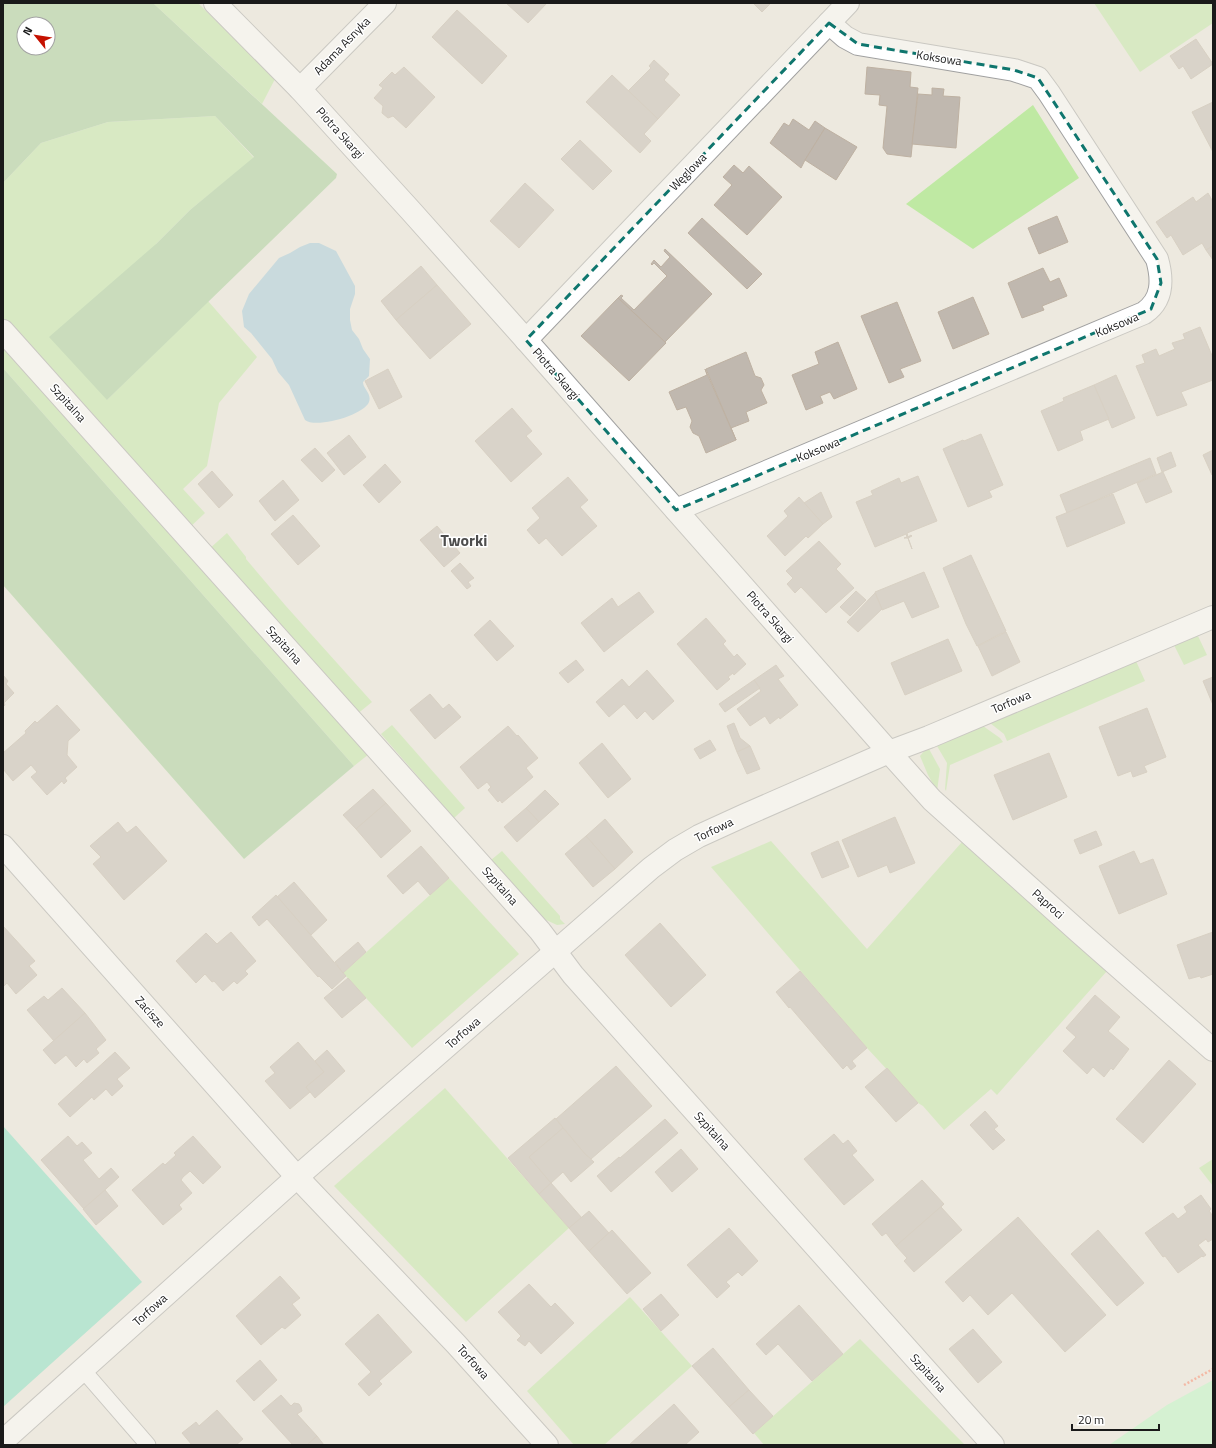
<svg xmlns="http://www.w3.org/2000/svg" width="1216" height="1448" font-family="'Titillium Web',sans-serif">
<style>
.grass{fill:#bfe9a3}
.forest{fill:#9fcd93;fill-rule:evenodd}
.park{fill:#b9fac4}
.pitch{fill:#7adfc1}
.water{fill:#9ec8dc}
.building{fill:#c0b8af;stroke:#beb1a2}
.lines{fill:none;stroke-linecap:round;stroke-linejoin:round}
.service-casing{stroke:#a1a1a1;stroke-width:17}
.minor-casing{stroke:#a1a1a1;stroke-width:24}
.path{stroke:#fc7e61;stroke-width:2.5;stroke-dasharray:2 2;stroke-linecap:butt}
.service{stroke:#fff;stroke-width:15}
.minor{stroke:#fff;stroke-width:22}
.marked{fill:none;stroke:#0f766e;stroke-width:3;stroke-dasharray:8 5;stroke-linejoin:round}
.labels{text-anchor:middle;stroke-width:3;stroke-linejoin:round;paint-order:stroke}
.street-label{font-size:12px;fill:#1a1a1a;stroke:#fff}
.district-label{font-size:16px;font-weight:bold;fill:#4d4d4d;stroke:#fff}
</style>
<rect width="100%" height="100%" fill="#ede9df"/>
<!-- grass -->
<g class="grass">
<polygon points="153,3 198,3 275,79 262,104"/>
<polygon points="1094,3 1213,3 1213,23 1140,72"/>
<polygon points="1033,105 1079,178 973,249 906,204"/>
<polygon points="215,116 254,158 190,210 156,244 107,400 208,301 257,357 219,403 207,466 183,489 205,513 188,529 3,322 3,183 41,143 108,122"/>
<polygon points="3,340 369,754 354,766 3,368"/>
<polygon points="227,533 246,557 246,559 285,605 372,702 356,715 208,550"/>
<polygon points="1198,636 1207,655 1184,665 1174,645"/>
<polygon points="1136,661 1145,681 1007,741 1004,734 990,723"/>
<polygon points="392,725 465,808 454,818 381,734"/>
<polygon points="983,726 1000,738 1003,742 950,765 946,791 945,789 947,763 937,746"/>
<polygon points="929,749 940,769 937,791 928,775 920,756 925,750"/>
<polygon points="771,841 867,949 962,842 1107,971 997,1095 991,1089 944,1130 923,1106 918,1103 867,1048 711,867"/>
<polygon points="502,851 560,916 560,919 565,924 557,925 544,919 491,860"/>
<polygon points="449,878 519,954 412,1048 343,973"/>
<polygon points="445,1088 569,1228 466,1322 334,1186"/>
<polygon points="1213,1159 1213,1186 1199,1168"/>
<polygon points="630,1297 692,1366 604,1445 574,1445 527,1391"/>
<polygon points="860,1339 964,1444 965,1445 764,1445 754,1433"/>
</g>
<!-- forest -->
<g class="forest">
<path d="M3 3H153L337 174 336 178 107 400 49 337 156 244 190 210 254 157 215 116 108 122 41 143 3 183ZM24 24H48V48H24Z"/>
<polygon points="3,368 354,766 244,859 3,585"/>
</g>
<!-- park -->
<polygon class="park" points="1213,1380 1213,1445 1109,1445 1167,1405"/>
<!-- pitch -->
<polygon class="pitch" points="3,1126 142,1282 3,1407"/>
<!-- water -->
<path class="water" d="M310 243H319L336 251 355 286V294L350 309V320L352 330 359 339 363 349 370 359 369 376 363 382C363 389 372 393 369 402 364 415 316 429 305 420L289 385 278 372 272 359 251 333 244 327 242 311 249 294 279 258 290 253 300 247Z"/>
<!-- building -->
<g class="building">
<polygon points="506,3 547,3 528,23"/>
<polygon points="753,3 771,3 762,12"/>
<polygon points="457,10 507,56 482,84 432,37"/>
<polygon points="1196,39 1213,64 1191,79 1183,66 1179,69 1170,56"/>
<polygon points="654,60 669,74 664,80 680,95 658,119 628,91 651,68 649,66"/>
<polygon points="404,67 435,97 406,128 393,116 388,118 382,113 383,106 374,98 383,88 379,85 392,72 395,75"/>
<polygon points="867,67 911,72 910,87 918,88 911,157 887,154 883,148 887,106 879,105 880,95 865,94"/>
<polygon points="612,75 658,119 644,134 651,141 640,153 586,102"/>
<polygon points="932,88 944,89 943,96 960,97 956,148 912,144 918,94 932,95"/>
<polygon points="1213,102 1213,152 1192,112"/>
<polygon points="793,119 809,130 815,121 825,128 805,160 801,168 770,143 784,123 789,126"/>
<polygon points="825,128 857,147 836,180 805,160"/>
<polygon points="580,140 612,171 593,190 561,159"/>
<polygon points="734,165 743,173 749,166 782,197 747,235 714,205 732,185 723,177"/>
<polygon points="525,183 554,210 519,248 490,221"/>
<polygon points="1208,193 1213,202 1213,246 1206,250 1202,243 1183,255 1171,235 1167,238 1156,222 1193,197 1196,202"/>
<polygon points="1057,216 1068,242 1039,254 1028,228"/>
<polygon points="702,218 762,274 747,289 688,233"/>
<polygon points="1213,246 1213,260 1206,250"/>
<polygon points="665,249 712,294 665,342 618,298 621,295 623,296 621,298 634,310 667,276 654,263 652,265 651,264 654,260 661,267 670,257 664,251"/>
<polygon points="421,266 437,285 396,320 381,301"/>
<polygon points="1043,268 1050,282 1059,278 1067,296 1042,306 1044,310 1022,318 1008,283"/>
<polygon points="437,285 471,324 430,359 396,320"/>
<polygon points="973,297 989,334 953,349 938,312"/>
<polygon points="618,298 666,343 629,381 581,336"/>
<polygon points="897,302 921,361 900,369 904,377 889,383 861,316"/>
<polygon points="1200,327 1213,358 1213,380 1181,392 1187,405 1157,416 1136,366 1145,363 1142,355 1156,349 1159,356 1175,349 1172,343 1185,339 1183,334"/>
<polygon points="838,342 857,389 834,399 830,392 820,396 823,403 806,410 792,375 819,364 815,352"/>
<polygon points="746,352 755,376 761,378 764,385 761,390 767,403 746,412 749,421 731,428 736,440 706,369"/>
<polygon points="388,369 402,397 379,409 365,381"/>
<polygon points="705,369 736,440 706,453 699,436 693,433 690,427 692,421 686,407 677,410 669,392 707,375"/>
<polygon points="1116,375 1135,418 1112,428 1094,385"/>
<polygon points="1094,385 1109,419 1080,431 1083,440 1058,451 1041,411 1064,401 1063,398"/>
<polygon points="512,408 532,431 526,436 542,454 511,482 475,441"/>
<polygon points="981,434 1003,485 989,491 992,497 968,507 943,449 963,440 964,441"/>
<polygon points="349,435 366,457 344,475 327,453"/>
<polygon points="315,448 335,470 322,482 301,460"/>
<polygon points="1213,450 1213,475 1212,475 1203,455"/>
<polygon points="1171,452 1176,466 1162,472 1157,458"/>
<polygon points="1150,458 1156,474 1067,513 1060,495"/>
<polygon points="385,464 401,482 379,503 363,485"/>
<polygon points="212,471 233,495 219,508 198,484"/>
<polygon points="1163,472 1172,492 1146,503 1137,483"/>
<polygon points="918,476 937,521 907,533 908,537 911,535 912,536 908,538 912,549 908,538 904,538 907,537 906,534 875,547 856,502 873,495 871,491 899,478 901,483"/>
<polygon points="568,477 588,500 580,507 597,526 562,556 546,538 539,544 527,530 540,518 532,508"/>
<polygon points="283,480 299,500 275,521 259,501"/>
<polygon points="821,492 832,517 823,524 804,503"/>
<polygon points="1113,494 1125,523 1067,547 1056,517"/>
<polygon points="799,497 823,524 808,538 806,536 785,556 767,536 788,516 784,511"/>
<polygon points="293,515 320,546 298,565 271,534"/>
<polygon points="437,526 460,553 444,567 420,540"/>
<polygon points="819,541 841,564 836,569 854,588 826,613 801,587 795,593 787,584 793,578 786,571"/>
<polygon points="971,555 1006,631 1002,634 1002,633 977,646 966,624 943,568"/>
<polygon points="460,563 474,578 468,582 471,586 467,589 451,571"/>
<polygon points="924,572 939,607 912,618 904,601 882,610 875,592"/>
<polygon points="856,591 866,600 850,616 840,607"/>
<polygon points="639,592 654,612 604,652 581,623 612,598 618,607"/>
<polygon points="875,593 882,609 858,632 847,622"/>
<polygon points="706,618 726,641 723,644 734,657 737,654 746,664 734,675 733,673 728,677 730,679 717,690 677,644"/>
<polygon points="490,620 514,646 497,661 474,635"/>
<polygon points="1006,632 1020,662 992,676 978,646"/>
<polygon points="948,639 962,671 905,695 891,663"/>
<polygon points="576,660 584,670 568,683 559,673"/>
<polygon points="776,665 784,676 778,679 798,705 780,719 779,717 770,724 765,716 750,726 737,709 761,691 754,680"/>
<polygon points="647,670 674,701 653,720 645,711 637,719 624,704 609,717 596,702 622,679 629,687"/>
<polygon points="3,675 8,681 6,684 14,693 4,703 5,705 3,707"/>
<polygon points="1213,677 1213,705 1203,681"/>
<polygon points="754,680 760,688 725,712 719,704"/>
<polygon points="430,694 443,709 449,704 461,717 435,739 410,710"/>
<polygon points="57,705 80,730 68,741 67,755 77,767 65,778 67,781 64,784 62,781 47,795 31,777 37,772 31,765 13,781 3,769 3,753 26,733 25,731 35,721 37,723"/>
<polygon points="1147,708 1166,757 1144,766 1147,772 1133,777 1131,771 1118,776 1099,727"/>
<polygon points="734,723 740,738 750,746 737,752 727,726"/>
<polygon points="508,726 517,736 518,735 538,758 526,768 533,777 502,803 500,800 498,802 488,790 491,787 487,782 478,789 460,767"/>
<polygon points="710,740 716,750 700,759 694,749"/>
<polygon points="602,743 631,779 608,798 579,763"/>
<polygon points="750,746 760,769 747,774 737,752"/>
<polygon points="1049,753 1067,797 1013,820 994,775"/>
<polygon points="373,789 386,803 356,829 343,815"/>
<polygon points="545,790 559,804 539,822 526,808"/>
<polygon points="386,803 411,831 381,858 356,829"/>
<polygon points="526,808 539,822 517,842 504,827"/>
<polygon points="895,817 915,863 890,873 887,865 858,877 842,840"/>
<polygon points="605,819 633,852 615,869 586,836"/>
<polygon points="118,822 127,833 136,826 167,861 124,900 93,864 101,857 90,846"/>
<polygon points="1096,831 1102,845 1080,854 1074,840"/>
<polygon points="586,836 615,869 593,887 565,854"/>
<polygon points="838,841 849,867 822,878 811,853"/>
<polygon points="421,846 449,878 430,895 418,881 403,894 387,876"/>
<polygon points="1134,851 1140,864 1153,859 1167,894 1119,914 1099,866"/>
<polygon points="294,882 327,920 311,935 277,897"/>
<polygon points="276,895 346,976 332,989 319,976 318,977 267,919 259,926 252,917"/>
<polygon points="660,923 706,975 671,1007 625,955"/>
<polygon points="3,926 35,961 29,966 37,975 16,994 7,983 3,987"/>
<polygon points="231,932 256,961 245,971 248,974 237,984 234,981 223,991 214,981 212,982 205,974 196,983 176,961 206,933 217,944"/>
<polygon points="1213,932 1213,974 1201,978 1200,976 1189,979 1177,945"/>
<polygon points="358,942 366,952 343,973 335,962"/>
<polygon points="800,971 867,1048 852,1061 856,1066 851,1070 847,1065 843,1069 790,1007 789,1008 776,992"/>
<polygon points="348,978 366,998 342,1018 324,998"/>
<polygon points="62,988 85,1013 54,1041 27,1010 44,996 48,1000"/>
<polygon points="1095,995 1120,1017 1108,1031 1129,1049 1113,1070 1111,1068 1104,1077 1093,1067 1087,1074 1063,1051 1076,1037 1066,1028"/>
<polygon points="85,1013 106,1040 96,1049 99,1053 87,1063 84,1059 76,1067 66,1055 55,1064 43,1050"/>
<polygon points="298,1042 324,1072 306,1087 310,1092 290,1109 265,1081 275,1073 270,1067"/>
<polygon points="327,1050 345,1071 315,1098 306,1087 324,1072 315,1061"/>
<polygon points="115,1052 130,1068 117,1079 123,1086 112,1096 106,1089 94,1100 92,1097 70,1117 58,1104"/>
<polygon points="1169,1060 1196,1084 1143,1143 1116,1119"/>
<polygon points="616,1066 652,1106 591,1159 585,1154 556,1119"/>
<polygon points="887,1068 918,1103 896,1122 865,1087"/>
<polygon points="985,1111 998,1126 994,1129 1005,1140 993,1150 970,1125"/>
<polygon points="555,1118 563,1128 529,1157 551,1183 539,1194 508,1158"/>
<polygon points="665,1119 678,1133 611,1192 597,1176 619,1157 620,1158"/>
<polygon points="563,1128 585,1154 594,1162 571,1182 563,1172 551,1183 529,1157"/>
<polygon points="834,1134 843,1144 848,1140 857,1151 852,1155 874,1180 844,1205 804,1159"/>
<polygon points="68,1136 77,1146 82,1142 92,1153 83,1160 99,1179 111,1168 119,1177 84,1209 41,1160"/>
<polygon points="193,1136 221,1167 203,1184 190,1171 183,1177 181,1180 192,1193 179,1205 182,1209 163,1225 132,1190 163,1163 165,1165 176,1155 174,1153"/>
<polygon points="681,1149 698,1169 672,1192 655,1172"/>
<polygon points="922,1180 944,1204 896,1246 886,1233 882,1236 872,1224"/>
<polygon points="551,1183 582,1218 569,1228 539,1194"/>
<polygon points="105,1190 118,1206 96,1225 83,1209"/>
<polygon points="1201,1195 1211,1209 1209,1211 1213,1216 1213,1239 1208,1242 1206,1239 1198,1245 1206,1255 1203,1257 1202,1256 1178,1273 1165,1256 1163,1257 1145,1233 1173,1213 1178,1219 1187,1212 1184,1207"/>
<polygon points="944,1204 941,1207 962,1230 914,1272 904,1261 907,1258 896,1246"/>
<polygon points="589,1211 609,1233 589,1251 569,1228"/>
<polygon points="1018,1217 1106,1315 1065,1352 1012,1293 988,1315 970,1295 963,1302 945,1282"/>
<polygon points="729,1228 758,1261 742,1276 738,1272 726,1282 730,1286 717,1298 687,1265"/>
<polygon points="612,1230 651,1273 627,1294 589,1251"/>
<polygon points="1098,1230 1144,1283 1117,1306 1071,1254"/>
<polygon points="280,1276 300,1298 292,1304 301,1315 285,1329 282,1327 261,1345 236,1316"/>
<polygon points="529,1284 551,1307 555,1303 574,1323 541,1354 529,1341 525,1346 517,1340 521,1336 498,1312"/>
<polygon points="661,1294 679,1315 661,1331 643,1309"/>
<polygon points="799,1305 843,1354 812,1381 778,1344 766,1355 756,1344"/>
<polygon points="378,1314 412,1352 379,1381 382,1384 369,1396 358,1384 371,1372 345,1344"/>
<polygon points="973,1329 1002,1362 978,1383 949,1349"/>
<polygon points="713,1348 749,1390 729,1407 692,1366"/>
<polygon points="260,1360 277,1380 254,1401 236,1381"/>
<polygon points="749,1390 773,1416 753,1434 729,1407"/>
<polygon points="281,1395 291,1406 294,1403 299,1404 301,1407 302,1411 297,1414 317,1436 307,1445 293,1445 262,1411"/>
<polygon points="674,1404 699,1432 685,1445 629,1445"/>
<polygon points="217,1410 243,1439 236,1445 192,1445 182,1433 196,1422 199,1426"/>
<polygon points="317,1436 324,1445 307,1445"/>
</g>
<g class="lines">
<defs>
<polyline id="service" points="83,1370 148,1445"/>
<g id="minor">
<polyline points="215,3 300,89 411,211 526,340 889,752 932,800 1079,932 1213,1050"/>
<polyline points="300,89 385,3"/>
<polyline points="3,331 540,931 573,975 993,1445"/>
<polyline points="526,340 848,3"/>
<path d="M676 510 1144 313C1163 300 1163 280 1157 259L1049 93 1038 78 1014 70 858 44 845 37 829 23"/>
<polyline points="3,846 297,1177 456,1344 547,1445"/>
<polyline points="3,1441 297,1177 651,868 675,850 699,836 745,815 889,752 929,737 1213,617"/>
</g>
</defs>
<!-- service casing -->
<use href="#service" class="service-casing"/>
<!-- minor casing -->
<use href="#minor" class="minor-casing"/>
<!-- path -->
<polyline class="path" points="1184,1385 1213,1369"/>
<!-- service -->
<use href="#service" class="service"/>
<!-- minor -->
<use href="#minor" class="minor"/>
</g>
<!-- marked area -->
<path d="M0 0H1216V1448H0ZM829 23 858 44 1014 70 1038 78 1157 259 1161 283 1151 309 676 510 526 340Z" fill="#ede9df" fill-opacity=".55" fill-rule="evenodd"/>
<path class="marked" d="M829 23 858 44 1014 70 1038 78 1157 259 1161 283 1151 309 676 510 526 340Z"/>
<g class="labels">
<!-- street labels -->
<g class="street-label">
<text transform="translate(342 46) rotate(-46)" y="4">Adama Asnyka</text>
<text transform="translate(939 58) rotate(9)" y="4">Koksowa</text>
<text transform="translate(340 133) rotate(48)" y="4">Piotra Skargi</text>
<text transform="translate(688 172) rotate(-46)" y="4">Węglowa</text>
<text transform="translate(1117 325) rotate(-23)" y="4">Koksowa</text>
<text transform="translate(556 374) rotate(49)" y="4">Piotra Skargi</text>
<text transform="translate(68 403) rotate(48)" y="4">Szpitalna</text>
<text transform="translate(818 450) rotate(-23)" y="4">Koksowa</text>
<text transform="translate(770 617) rotate(49)" y="4">Piotra Skargi</text>
<text transform="translate(284 645) rotate(48)" y="4">Szpitalna</text>
<text transform="translate(1011 702) rotate(-23)" y="4">Torfowa</text>
<text transform="translate(714 830) rotate(-26)" y="4">Torfowa</text>
<text transform="translate(500 886) rotate(48)" y="4">Szpitalna</text>
<text transform="translate(1048 904) rotate(42)" y="4">Paproci</text>
<text transform="translate(150 1012) rotate(48)" y="4">Zacisze</text>
<text transform="translate(463 1033) rotate(-41)" y="4">Torfowa</text>
<text transform="translate(712 1131) rotate(48)" y="4">Szpitalna</text>
<text transform="translate(150 1310) rotate(-42)" y="4">Torfowa</text>
<text transform="translate(473 1362) rotate(48)" y="4">Torfowa</text>
<text transform="translate(928 1373) rotate(48)" y="4">Szpitalna</text>
</g>
<!-- district labels -->
<g class="district-label">
<text x="464" y="546">Tworki</text>
</g>
</g>
<!-- border -->
<rect width="1216" height="1448" fill="none" stroke="#1a1a1a" stroke-width="8"/>
<!-- north arrow -->
<g transform="translate(36 36) rotate(300)"><circle r="19" fill="#ffffff" stroke="#a3a3a3"/>
<path d="M0-3L7 15L0 10L-7 15Z" fill="#c51100"/>
<text y="-6" font-size="11" font-weight="bold" text-anchor="middle" fill="#1a1a1a">N</text>
</g>
<!-- scale -->
<path d="M1072 1424v6h87v-6" fill="none" stroke="#1a1a1a" stroke-width="2"/>
<text x="1078" y="1424" font-size="12" fill="#1a1a1a" stroke="#ffffff" stroke-width="3" paint-order="stroke">20 m</text>
</svg>
